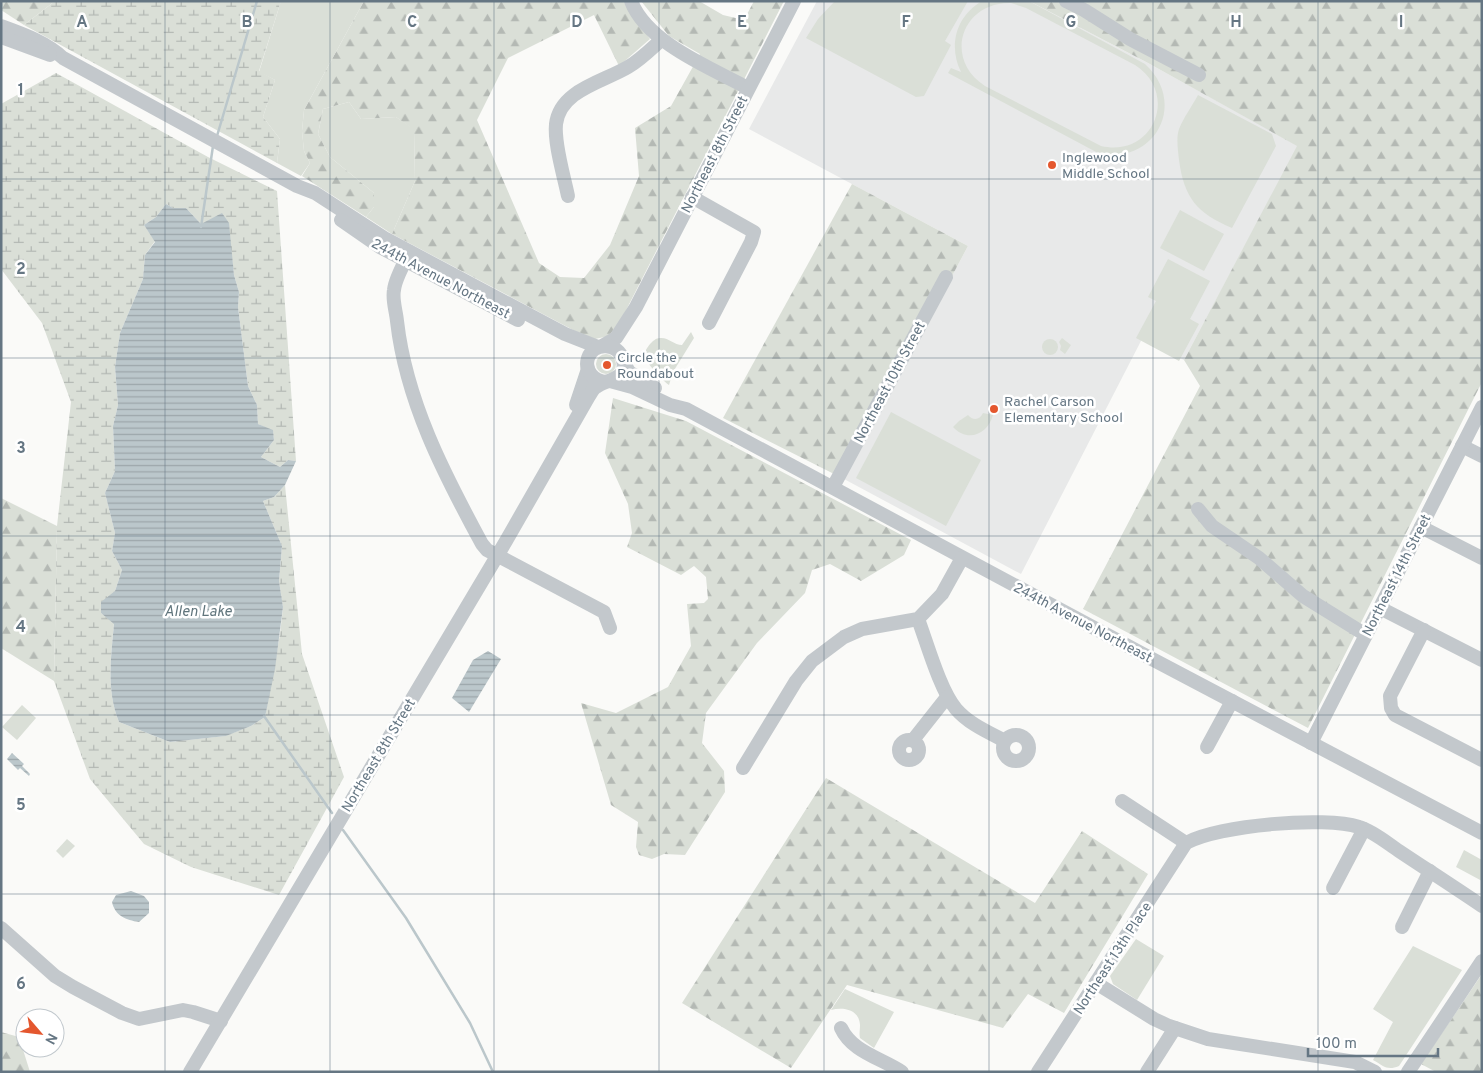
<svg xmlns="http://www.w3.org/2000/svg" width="1483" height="1073" font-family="Overpass,sans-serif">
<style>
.built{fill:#e8e9e9}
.green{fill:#dadfd7;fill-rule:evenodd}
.forest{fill:url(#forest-firs)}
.wetland{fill:url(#wetland-marsh)}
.water{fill:url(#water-rules)}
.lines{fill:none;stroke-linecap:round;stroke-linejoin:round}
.stream{stroke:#bbc7cb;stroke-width:2.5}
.minor{stroke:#c3c8cc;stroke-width:14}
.grid{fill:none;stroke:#657683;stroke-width:1;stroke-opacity:0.55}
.poi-dot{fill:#e4572e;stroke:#fff;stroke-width:2}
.labels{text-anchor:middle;stroke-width:5;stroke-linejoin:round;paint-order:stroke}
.street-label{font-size:14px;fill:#657683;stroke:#fff}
.poi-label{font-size:14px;fill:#657683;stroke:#fff;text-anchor:start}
.water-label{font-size:15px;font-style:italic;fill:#60757c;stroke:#fff}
.grid-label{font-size:16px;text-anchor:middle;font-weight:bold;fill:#657683;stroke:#fff;stroke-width:5;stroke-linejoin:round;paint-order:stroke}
</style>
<defs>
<pattern id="forest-firs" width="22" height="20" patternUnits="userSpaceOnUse" patternTransform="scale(1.25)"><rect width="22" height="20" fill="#dadfd7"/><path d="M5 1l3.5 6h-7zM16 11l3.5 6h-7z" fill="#b4b9b4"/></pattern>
<pattern id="wetland-marsh" width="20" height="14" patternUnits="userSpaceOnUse" patternTransform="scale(1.25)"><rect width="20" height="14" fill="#dadfd7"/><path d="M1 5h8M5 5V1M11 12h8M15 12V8" fill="none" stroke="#b4b9b4"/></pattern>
<pattern id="water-rules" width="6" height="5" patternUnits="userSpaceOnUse" patternTransform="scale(1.25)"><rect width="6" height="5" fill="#bbc7cb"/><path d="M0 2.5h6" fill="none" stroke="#9ca6aa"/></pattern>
</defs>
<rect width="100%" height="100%" fill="#fafaf8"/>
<!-- built -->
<polygon class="built" points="817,1 1029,1 1148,63 1298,146 1184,360 1142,339 1021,574 844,479 968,246 749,129"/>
<!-- green -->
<g class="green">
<polygon points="281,1 364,1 304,110 302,131 304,151 310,163 301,176 277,163 280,139 263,117 275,80 259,72"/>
<polygon points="835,1 968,1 945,41 951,45 924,96 916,97 806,38 818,19"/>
<path d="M982 1H1029L1145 64C1188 103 1155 166 1098 153L948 73 951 68 961 72C948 46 956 16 982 1ZM1011 3 1026 8 1135 65C1180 94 1153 158 1101 146L985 86C943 59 961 2 1011 3Z"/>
<path d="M1198 95 1272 134 1276 146 1232 228C1197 213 1184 198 1179 160 1178 150 1176 138 1179 129 1184 117 1192 106 1198 95Z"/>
<polygon points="349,102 361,119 396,117 414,129 415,181 392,234 366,217 374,207 374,193 330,157 318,134 323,109"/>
<polygon points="1180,210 1224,234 1204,271 1160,248"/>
<polygon points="1168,259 1210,281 1190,319 1199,324 1179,361 1136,338 1156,301 1148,297"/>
<path d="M691 332 694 338 673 372 669 385C663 381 660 376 655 371 646 361 640 356 650 344 653 341 656 338 660 338 668 337 674 345 682 345Z"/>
<polygon points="1062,338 1071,345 1065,354 1060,350 1061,346 1059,342"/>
<circle cx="1050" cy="347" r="8"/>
<circle cx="606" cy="364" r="10"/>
<polygon points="891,412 981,460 946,526 856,478"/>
<path d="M983 413 993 415C988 434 968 443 953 427L959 421 968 415C973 421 980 420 983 413Z"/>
<polygon points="22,705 36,718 17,740 2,727"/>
<polygon points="67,839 75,846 63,858 56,851"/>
<polygon points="1464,850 1482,860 1482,881 1456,867"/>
<polygon points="1136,939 1164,956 1137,1000 1113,984 1110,976"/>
<path d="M1413 946 1462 970 1399 1066C1387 1071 1384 1066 1373 1060L1393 1022 1373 1009Z"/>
<path d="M845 989 894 1012 874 1048 860 1038C859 1034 860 1030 860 1025 859 1009 843 1007 831 1010Z"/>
</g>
<!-- forest -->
<g class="forest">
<polygon points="1,1 55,1 24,25 1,10"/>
<polygon points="364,1 623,1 650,39 619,66 594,15 508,58 477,120 539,263 560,277 584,278 610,245 639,176 635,128 671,106 700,54 669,36 641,1 699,1 723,15 744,20 754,1 784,1 622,318 609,336 595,339 575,331 392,234 415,181 414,130 396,117 361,119 349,102 323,109 318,134 330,157 374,193 374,207 366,217 302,176 310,163 304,151 302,131 304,110"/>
<polygon points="1029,1 1482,1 1482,382 1308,728 1083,609 1200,386 1184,360 1297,146 1148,63"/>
<polygon points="852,184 968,246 844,479 723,418"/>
<polygon points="613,398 686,421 911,540 904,555 861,581 830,564 812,570 805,593 757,643 706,713 702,743 724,771 725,792 685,855 664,854 652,859 639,855 636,847 638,822 611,805 581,703 616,713 668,687 691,646 687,604 704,603 708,599 706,577 694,566 681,575 627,547 632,533 628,504 605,453"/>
<polygon points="1,498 57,526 54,681 1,648"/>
<polygon points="826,778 1035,903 1082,831 1148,874 1064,1013 1028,994 1003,1028 847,985 791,1068 682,1003"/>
<polygon points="1482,974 1482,1072 1436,1072 1421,1064"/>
<polygon points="1,1032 19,1037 30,1072 1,1072"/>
</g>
<!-- wetland -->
<g class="wetland">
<polygon points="55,1 281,1 259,71 275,80 263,117 280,139 277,163 24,25"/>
<path d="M56 73 208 157 277 191 296 461 288 460 280 467 261 457 274 440 273 431 258 424 257 405 248 386 238 307 239 292 234 275 230 241 201 224 186 208H173L166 204 156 217 144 225 155 241 145 255 143 279 120 333 115 367 118 405 113 426 115 471 105 493 115 533 112 551 122 570 115 591 101 613 114 623C111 657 106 690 119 722L170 742 225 736 251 726 265 717 280 634 283 607 279 581 282 546 263 501 274 497 285 485 302 654 344 777 279 895 191 867 144 844 90 779 54 681 57 526 71 402 42 323 1 269V104Z"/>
</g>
<!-- water -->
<g class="water">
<path d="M166 204 173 208H186L201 224 222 213 229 223 234 275 239 292 238 307 248 386 257 405 258 424 273 430 274 440 261 457 280 467 288 460 296 461 285 485 274 497 263 501 282 546 279 581 283 607 275 669 265 717 251 726 226 736 170 742 119 722C106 690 111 657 114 624L101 613V602L115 591 122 570 112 551 115 533 105 493 115 471 113 426 118 405 115 367 120 333 143 279 145 255 155 242 144 225 156 217Z"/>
<polygon points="488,651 501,659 469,712 452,698 473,660"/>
<polygon points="12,753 24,764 22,766 30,774 29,776 20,768 18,770 7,759"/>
<path d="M131 891 144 896 149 902V913L139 922C126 920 115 916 112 902L116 895Z"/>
</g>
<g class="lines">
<!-- stream -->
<g class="stream">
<polyline points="217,136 257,1"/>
<polyline points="201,227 213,146"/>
<polyline points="264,716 332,813"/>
<polyline points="343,830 406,918 470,1023 493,1072"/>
</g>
<!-- minor -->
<g class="minor">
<path d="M631 1C647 43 711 68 748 88"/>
<polyline points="1066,1 1084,10 1130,39 1199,75"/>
<path d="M1 26C23 34 46 42 63 58L297 186 315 193 386 239 565 334 598 347"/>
<polyline points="1,37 50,55"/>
<path d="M568 196C564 176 554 144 556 124 560 90 603 82 628 67 640 60 650 50 661 40"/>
<polyline points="692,197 754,232 751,242 709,323"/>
<polyline points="341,220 380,247 518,320"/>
<path d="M410 252C405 261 395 280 394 290 392 299 396 311 397 321 406 401 444 474 482 544L487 550 604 612 610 628"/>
<polyline points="602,346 616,338 636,307 794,1"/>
<polyline points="624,363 629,372 655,388"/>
<polyline points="610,381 632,387 670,405 686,409 1152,659 1482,833"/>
<polyline points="576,405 588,369"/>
<polyline points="1462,446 1482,456"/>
<polyline points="833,487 946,277"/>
<polyline points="1198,509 1212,526 1259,558 1303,596 1366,635"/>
<polyline points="1421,527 1482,558"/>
<polyline points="1380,608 1482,660"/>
<path d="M918 619C927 643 940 690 956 709 969 724 988 732 1005 741"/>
<polyline points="1424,630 1390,696 1391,708 1395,715 1482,760"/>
<circle cx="1016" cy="748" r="13"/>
<circle cx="909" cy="750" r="10"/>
<polyline points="913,740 947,697"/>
<polyline points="1311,743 1482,407"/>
<polyline points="1207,747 1232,701"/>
<polyline points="743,768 796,681 812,661 844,637 862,629 918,619 942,594 962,558"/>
<polyline points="1122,801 1186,843"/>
<polyline points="1333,888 1364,829"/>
<polyline points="1402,927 1430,871"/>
<polyline points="1,928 55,976 73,987 122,1013 139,1019 183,1010 193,1012 221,1021"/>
<polyline points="1096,983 1154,1019 1169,1026 1208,1039 1355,1062 1375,1072"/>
<path d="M841 1028C852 1052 881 1058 902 1072"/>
<path d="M190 1072 506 541 589 396C591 393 593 389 596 387 607 379 628 380 623 360 619 343 594 341 588 358 584 371 594 381 606 382"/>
<path d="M1038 1072 1186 843C1218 825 1325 816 1359 827 1373 831 1387 843 1399 851 1426 869 1454 887 1482 906"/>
<polyline points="1147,1072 1175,1028"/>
<polyline points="1408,1072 1482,961"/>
</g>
</g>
<!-- grid -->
<path class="grid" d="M165 1V1072M330 1V1072M494 1V1072M659 1V1072M824 1V1072M989 1V1072M1153 1V1072M1318 1V1072M1 179H1482M1 358H1482M1 536H1482M1 715H1482M1 894H1482"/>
<!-- markers -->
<g class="poi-dot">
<circle cx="1052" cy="165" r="5"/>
<circle cx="607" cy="365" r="5"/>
<circle cx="994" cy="409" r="5"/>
</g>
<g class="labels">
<!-- street labels -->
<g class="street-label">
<text transform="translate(714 154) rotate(-63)" y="5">Northeast 8th Street</text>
<text transform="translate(441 278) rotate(28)" y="5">244th Avenue Northeast</text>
<text transform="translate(889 382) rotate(-62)" y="5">Northeast 10th Street</text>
<text transform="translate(1396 575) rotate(-63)" y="5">Northeast 14th Street</text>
<text transform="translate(1083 622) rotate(28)" y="5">244th Avenue Northeast</text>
<text transform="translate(378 755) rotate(-59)" y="5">Northeast 8th Street</text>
<text transform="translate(1112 958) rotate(-57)" y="5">Northeast 13th Place</text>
</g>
<!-- poi labels -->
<g class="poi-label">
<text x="1062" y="162">Inglewood<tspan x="1062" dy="16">Middle School</tspan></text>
<text x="617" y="362">Circle the<tspan x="617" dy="16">Roundabout</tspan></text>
<text x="1004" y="406">Rachel Carson<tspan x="1004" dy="16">Elementary School</tspan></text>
</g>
<!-- water labels -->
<g class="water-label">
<text x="198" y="616">Allen Lake</text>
</g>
</g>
<g class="grid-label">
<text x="82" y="27">A</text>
<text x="247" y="27">B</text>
<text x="412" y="27">C</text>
<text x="577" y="27">D</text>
<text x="742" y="27">E</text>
<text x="906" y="27">F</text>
<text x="1071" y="27">G</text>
<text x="1236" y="27">H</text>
<text x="1401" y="27">I</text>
<text x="21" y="95">1</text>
<text x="21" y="274">2</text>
<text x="21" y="453">3</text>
<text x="21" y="632">4</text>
<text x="21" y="810">5</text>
<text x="21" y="989">6</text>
</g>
<!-- border -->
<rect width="1483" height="1073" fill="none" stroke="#657683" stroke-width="5"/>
<!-- north arrow -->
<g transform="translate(40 1033) rotate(118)"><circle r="24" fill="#ffffff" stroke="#c1c8cd"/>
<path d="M0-4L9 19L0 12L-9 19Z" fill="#e4572e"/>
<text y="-8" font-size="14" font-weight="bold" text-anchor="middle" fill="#657683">N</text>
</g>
<!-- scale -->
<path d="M1308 1048v8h130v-8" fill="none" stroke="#657683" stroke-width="2.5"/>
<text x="1316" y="1048" font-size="15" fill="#657683" stroke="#ffffff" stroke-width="4" paint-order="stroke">100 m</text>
</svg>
